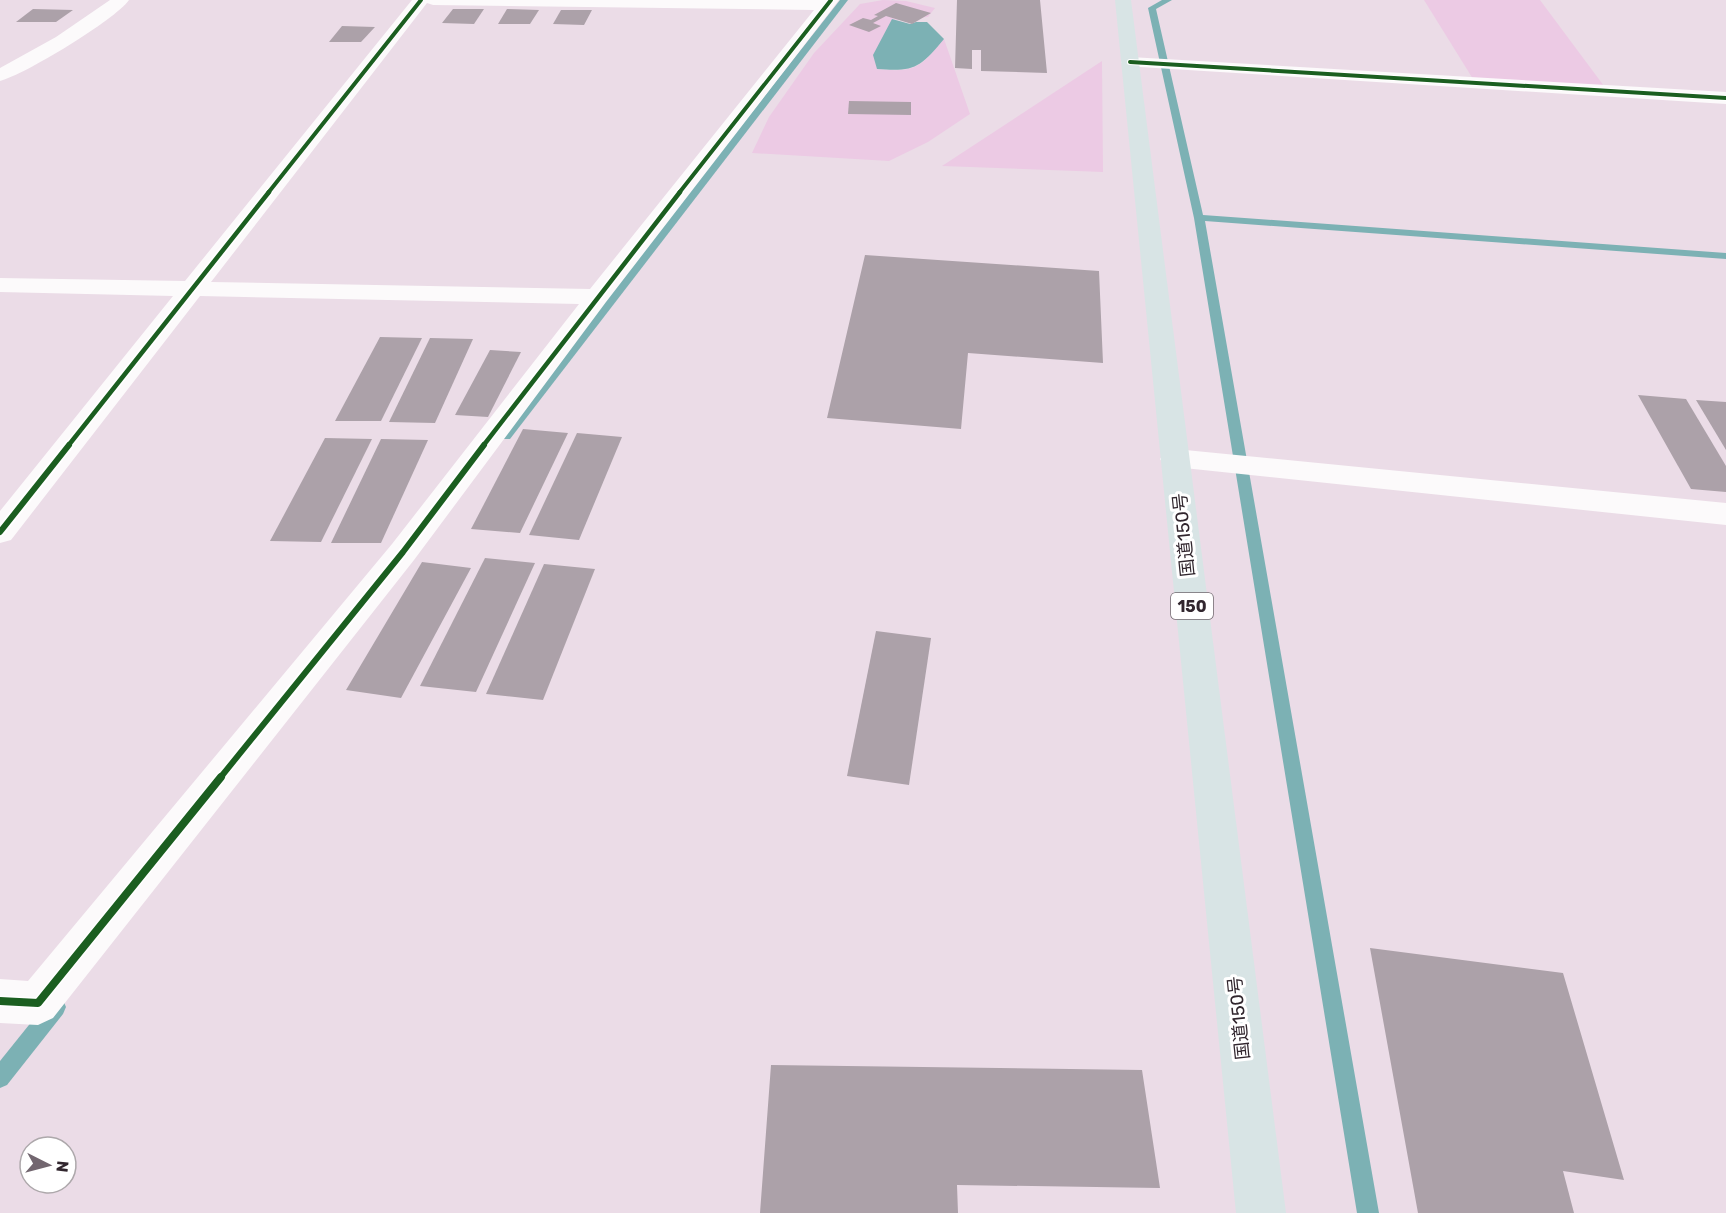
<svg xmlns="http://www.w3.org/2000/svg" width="1726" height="1213" font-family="Rubik,'Noto Sans JP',sans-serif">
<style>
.green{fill:#eccae4}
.water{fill:#7cb1b4}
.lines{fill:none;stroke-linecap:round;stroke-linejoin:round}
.stream{fill:#7cb1b4;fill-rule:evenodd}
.building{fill:#aca1a9}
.minor{fill:#fcfafb;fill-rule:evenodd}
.trunk{fill:#d8e4e5;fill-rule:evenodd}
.cycleway-far3-casing{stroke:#fff;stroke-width:6}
.cycleway-far2-casing{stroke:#fff;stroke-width:8}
.cycleway-far1-casing{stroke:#fff;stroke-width:10}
.cycleway-casing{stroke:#fff;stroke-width:11}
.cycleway-far3{stroke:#1b5e20;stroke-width:4}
.cycleway-far2{stroke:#1b5e20;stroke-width:4.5}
.cycleway-far1{stroke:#1b5e20;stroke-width:6}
.cycleway{stroke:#1b5e20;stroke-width:8}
.labels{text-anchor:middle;stroke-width:6;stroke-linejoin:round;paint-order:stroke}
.shield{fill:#fff;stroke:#6f676d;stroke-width:1.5}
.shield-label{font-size:16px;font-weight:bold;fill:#31262e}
.street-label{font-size:18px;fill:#31262e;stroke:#fff}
</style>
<rect width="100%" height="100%" fill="#ebdce7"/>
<!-- green -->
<g class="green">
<path d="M883 0 906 1 935 8 928 17 892 20 877 69C915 73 920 68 944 39L970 114 928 142 889 161 752 153 769 117 814 53 860 4Z"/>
<polygon points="1424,0 1540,0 1604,86 1473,79"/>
<polygon points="1102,61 1103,172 942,166"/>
</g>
<!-- water -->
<path class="water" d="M892 19 910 24 916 22H927L944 39C920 68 914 72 877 69L873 55Z"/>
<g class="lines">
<!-- stream -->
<g class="stream">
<polygon points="840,0 848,0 510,439 500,439 499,436 500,433"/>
<polygon points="1162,0 1172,0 1156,9 1203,215 1726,253 1726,259 1205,221 1379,1213 1357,1213 1194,218 1148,8"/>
<polygon points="56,997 63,1000 66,1007 63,1014 7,1085 0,1088 0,1061 49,1000"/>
</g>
</g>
<!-- building -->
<g class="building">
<polygon points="957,0 1040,0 1047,73 981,71 981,50 972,50 972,69 955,68"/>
<polygon points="896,3 931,13 912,24 886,16 873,23 881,26 869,32 849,25 863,18 871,20 878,16 874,15"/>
<polygon points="33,9 73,10 56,22 16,22"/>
<polygon points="453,9 484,9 474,24 442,23"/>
<polygon points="507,9 539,10 530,24 498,24"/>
<polygon points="561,10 592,10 584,25 553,24"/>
<polygon points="342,26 375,27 361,42 329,42"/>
<polygon points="849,101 911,102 911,115 848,114"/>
<polygon points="865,255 1099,271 1103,363 968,353 961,429 827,418"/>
<polygon points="380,337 422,338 381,421 335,421"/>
<polygon points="430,338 473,339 435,423 389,422"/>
<polygon points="490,350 521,352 488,417 455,415"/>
<polygon points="1638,395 1686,399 1726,466 1726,492 1691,489"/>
<polygon points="1696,400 1726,402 1726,450"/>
<polygon points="523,429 568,433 520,533 471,529"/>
<polygon points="577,433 622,437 579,540 529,535"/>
<polygon points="325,438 372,439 321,542 270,541"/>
<polygon points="381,439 428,440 381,543 331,543"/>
<polygon points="485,558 535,563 476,692 420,686"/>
<polygon points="422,562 471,568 401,698 346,690"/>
<polygon points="544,564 595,569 543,700 486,694"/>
<polygon points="876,631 931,638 909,785 847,776"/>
<polygon points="1370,948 1563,973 1624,1180 1563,1171 1574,1213 1418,1213"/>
<polygon points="771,1065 1142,1070 1160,1188 957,1185 958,1213 760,1213"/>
</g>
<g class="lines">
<!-- minor -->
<g class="minor">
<path d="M110 0H129C115 20 24 75 0 81V68L56 37Z"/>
<path d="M412 0H839L606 302 414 560 53 1018 38 1025 0 1023V979L28 981 392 544 579 304 200 296 11 540 0 543V511L173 296 0 292V278L185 281ZM427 3 433 5 814 10 590 289 211 282Z"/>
<polygon points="1130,57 1726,92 1726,104 1124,66 1121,62 1124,58"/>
<polygon points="1175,449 1726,503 1726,525 1165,466 1160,459 1165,452"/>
</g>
<!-- trunk -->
<polygon class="trunk" points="1115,0 1131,0 1286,1213 1236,1213"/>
<defs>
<g id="cycleway-far3">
<polyline points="1130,62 1726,98"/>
<polyline points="268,193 421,0"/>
<polyline points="679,193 831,0"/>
</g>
<g id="cycleway-far2">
<polyline points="68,446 269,192"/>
<polyline points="483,446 680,192"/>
</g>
<g id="cycleway-far1">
<polyline points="0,532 69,445"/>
<polyline points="220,778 403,552 484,445"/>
</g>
<polyline id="cycleway" points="0,1001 38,1003 221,777"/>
</defs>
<!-- cycleway-far3 casing -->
<use href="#cycleway-far3" class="cycleway-far3-casing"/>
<!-- cycleway-far2 casing -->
<use href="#cycleway-far2" class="cycleway-far2-casing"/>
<!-- cycleway-far1 casing -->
<use href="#cycleway-far1" class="cycleway-far1-casing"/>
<!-- cycleway casing -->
<use href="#cycleway" class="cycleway-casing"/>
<!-- cycleway-far3 -->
<use href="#cycleway-far3" class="cycleway-far3"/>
<!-- cycleway-far2 -->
<use href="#cycleway-far2" class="cycleway-far2"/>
<!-- cycleway-far1 -->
<use href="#cycleway-far1" class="cycleway-far1"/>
<!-- cycleway -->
<use href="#cycleway" class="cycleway"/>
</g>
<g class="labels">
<!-- shield labels -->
<rect class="shield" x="1171" y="593" width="42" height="26" rx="4.5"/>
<g class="shield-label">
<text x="1192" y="612">150</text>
</g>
<!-- street labels -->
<g class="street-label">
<text transform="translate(1184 535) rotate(-96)" y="6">国道150号</text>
<text transform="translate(1239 1018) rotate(-96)" y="6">国道150号</text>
</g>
</g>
<!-- north arrow -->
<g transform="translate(48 1165) rotate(96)"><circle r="28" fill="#ffffff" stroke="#ada8ab" stroke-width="1.5"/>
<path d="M0-4.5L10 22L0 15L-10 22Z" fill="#72666f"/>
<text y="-9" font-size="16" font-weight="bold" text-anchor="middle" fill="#31262e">N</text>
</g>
</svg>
